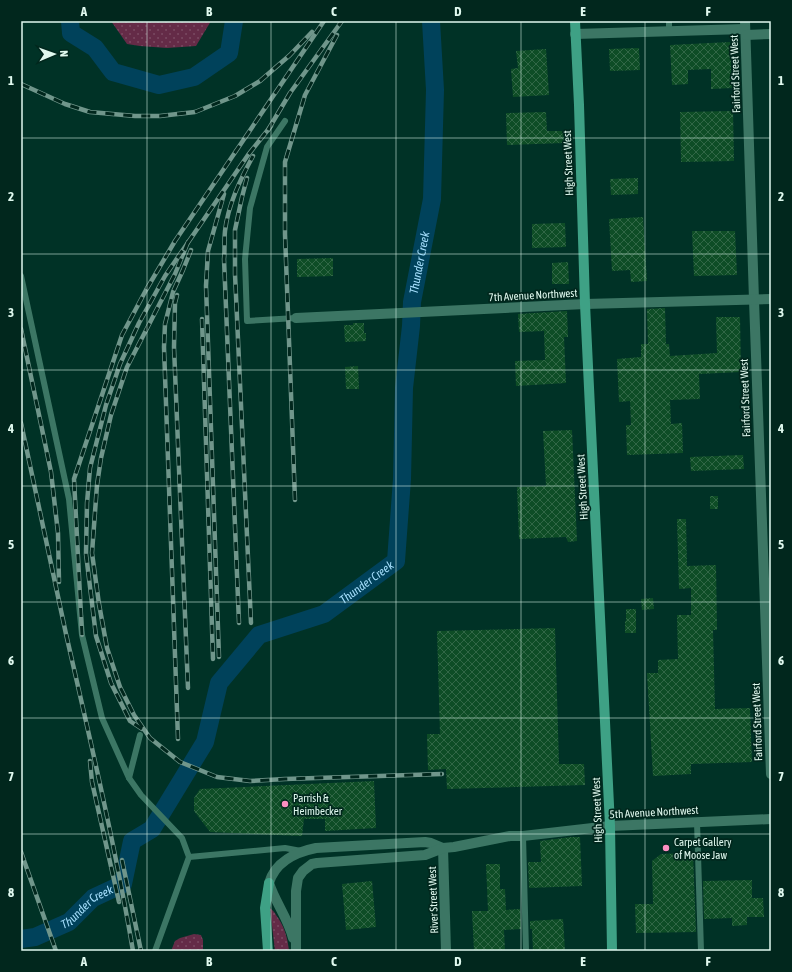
<svg xmlns="http://www.w3.org/2000/svg" width="792" height="972" font-family="'Asap Condensed',sans-serif">
<style>
.grass{fill:url(#grass-dots)}
.lines{fill:none;stroke-linecap:round;stroke-linejoin:round}
.river{stroke:#00425b;stroke-width:18}
.building{fill:url(#building-cross-hatch)}
.service{stroke:#3c7664;stroke-width:6}
.minor{stroke:#3c7664;stroke-width:10}
.tertiary{stroke:#3c7664;stroke-width:10}
.secondary{stroke:#3ea185;stroke-width:10}
.rail-casing{stroke:#70968b;stroke-width:4.5}
.rail{stroke:#01271d;stroke-width:3;stroke-dasharray:9;stroke-linecap:butt}
.grid{fill:none;stroke:#e0f9ef;stroke-width:1;stroke-opacity:0.55}
.poi-dot{fill:#fc8fc2;stroke:#01271d;stroke-width:1.5}
.labels{text-anchor:middle;stroke-width:3.5;stroke-linejoin:round;paint-order:stroke}
.street-label{font-size:11px;fill:#e0f9ef;stroke:#01271d}
.poi-label{font-size:11px;fill:#e0f9ef;stroke:#01271d;text-anchor:start}
.water-label{font-size:12px;font-style:italic;fill:#a5dffd;stroke:#01271d}
.neatline{fill:none;stroke:#e0f9ef;stroke-width:1.5}
.grid-label{font-size:13px;text-anchor:middle;font-weight:bold;fill:#e0f9ef}
</style>
<defs>
<pattern id="grass-dots" width="8" height="8" patternUnits="userSpaceOnUse"><rect width="8" height="8" fill="#642b47"/><path d="M2 2h.1M6 6h.1" fill="none" stroke="#7a4a62" stroke-width="1.8" stroke-linecap="round"/></pattern>
<pattern id="building-cross-hatch" width="8" height="8" patternUnits="userSpaceOnUse"><rect width="8" height="8" fill="#0e4d26"/><path d="M0 0l8 8M0 8l8-8" fill="none" stroke="#316746"/></pattern>
</defs>
<rect width="100%" height="100%" fill="#003226"/>
<!-- grass -->
<g class="grass">
<polygon points="111,21 211,21 196,46 167,48 140,46 127,44"/>
<path d="M270 908C272 910 275 912 276 915 284 925 288 939 289 951H275Z"/>
<polygon points="194,934 201,935 203,940 203,951 171,951 175,941 180,938"/>
</g>
<g class="lines">
<!-- river -->
<g class="river">
<polyline points="70,21 71,33 95,48 113,72 159,85 194,77 229,53 234,21"/>
<path id="s1" d="M21 939 35 937 69 922 93 898 123 884 132 841 152 829 205 742 219 683 259 635 324 614 396 561 402 479 404 388 411 326 412 302 432 199 435 90 431 21"/>
</g>
</g>
<!-- building -->
<g class="building">
<polygon points="730,42 732,88 711,89 711,69 688,70 688,84 672,85 670,45"/>
<polygon points="639,48 640,70 610,71 609,49"/>
<polygon points="546,49 549,95 513,97 511,69 518,68 516,51"/>
<polygon points="733,111 734,161 681,162 680,112"/>
<polygon points="546,112 547,131 563,131 564,143 507,145 506,113"/>
<polygon points="638,178 638,194 611,195 610,179"/>
<polygon points="643,217 647,281 631,282 630,270 612,271 609,219"/>
<polygon points="565,223 566,247 532,248 532,224"/>
<polygon points="692,231 735,231 737,275 694,276"/>
<polygon points="333,258 333,276 297,277 297,259"/>
<polygon points="568,262 569,284 552,284 552,263"/>
<polygon points="665,308 666,344 669,344 670,356 717,353 716,317 740,317 741,372 699,374 700,399 670,400 671,424 682,423 683,453 627,455 626,425 631,425 630,401 619,402 617,359 641,357 641,344 648,344 647,309"/>
<polygon points="567,311 568,337 564,337 566,383 516,386 515,361 545,360 544,331 519,332 518,314"/>
<polygon points="353,323 364,323 364,333 366,333 366,341 345,342 344,325 353,325"/>
<polygon points="358,366 359,389 346,389 345,367"/>
<polygon points="572,430 577,541 568,542 566,537 519,539 517,487 546,486 543,431"/>
<polygon points="743,455 744,469 691,471 690,457"/>
<rect x="710" y="496" width="8" height="13"/>
<polygon points="677,519 686,519 687,566 716,565 717,630 713,630 715,709 750,708 752,762 691,764 691,774 653,776 647,673 658,673 658,660 678,659 677,615 691,615 691,588 679,589"/>
<polygon points="653,598 654,609 642,610 641,599"/>
<polygon points="626,609 636,609 636,633 625,633 625,621 626,621"/>
<polygon points="555,628 559,764 584,764 585,785 447,789 446,769 428,770 427,734 440,734 437,631"/>
<polygon points="374,781 376,828 325,831 325,819 304,819 302,836 210,832 194,811 194,798 200,789"/>
<polygon points="571,837 580,837 582,886 529,888 528,862 541,862 540,841"/>
<polygon points="693,853 696,932 636,933 635,904 653,904 652,861 661,854"/>
<polygon points="486,864 500,864 500,889 505,889 506,910 520,909 521,929 504,930 505,951 474,951 472,911 488,911"/>
<polygon points="752,880 752,898 763,898 764,917 747,917 747,925 732,926 732,918 704,919 703,881"/>
<polygon points="372,881 376,927 346,930 342,884"/>
<polygon points="563,919 565,951 533,951 532,929 530,929 530,921"/>
</g>
<g class="lines">
<!-- service -->
<g class="service">
<polyline points="669,21 669,31"/>
<polyline points="285,121 267,147 250,208 245,259 247,321 296,318"/>
<polyline points="21,276 69,499 82,635 102,718 129,778 141,795 182,838 189,857 155,951"/>
<polyline points="129,778 140,735"/>
<polyline points="697,822 701,951"/>
<polyline points="523,836 526,951"/>
<polyline points="189,857 285,848 301,851"/>
</g>
<!-- minor -->
<g class="minor">
<polyline points="745,21 754,300 771,774"/>
<polyline points="575,34 745,29"/>
<polyline points="746,35 771,34"/>
<polyline points="296,318 585,304 771,299"/>
<polyline points="443,848 446,951"/>
</g>
<!-- tertiary -->
<g class="tertiary">
<path d="M293 938C288 918 275 902 269 883 275 862 296 852 316 848L425 842 431 843 443 848"/>
<polyline points="296,951 296,891 298,878 303,871 312,864 317,863 425,855 443,848 454,847 510,836 523,836 610,826 771,819"/>
</g>
<!-- secondary -->
<g class="secondary">
<polyline points="575,21 579,105 585,304 610,826 612,951"/>
<polyline points="268,951 265,908 269,883"/>
</g>
<defs>
<g id="rail">
<polyline points="21,84 65,104 90,112 135,116 160,116 195,112 235,96 260,81 290,55 312,32"/>
<polyline points="268,130 290,93 342,21"/>
<polyline points="247,178 242,197 235,230 235,274 251,623"/>
<polyline points="188,242 175,274 142,338 127,367 111,415 101,458 97,485 92,553 99,604 107,648 120,687 134,715 150,738 180,762 217,777 250,781 285,779 442,774"/>
<polyline points="177,295 175,303 174,347 188,688"/>
<polyline points="202,319 213,659"/>
<polyline points="21,329 51,472 58,533 59,582"/>
<path d="M21 423C36 493 51 564 66 634 90 739 115 845 133 951"/>
<polyline points="295,500 285,234 285,162 305,95 337,35"/>
<path d="M239 623 224 259C225 250 224 241 225 231 228 205 240 180 253 156"/>
<polyline points="82,635 74,479 122,335 146,290 175,241 324,21"/>
<polyline points="219,657 206,286 208,251 224,194"/>
<polyline points="142,729 130,721 111,683 96,636 86,554 87,503 90,468 106,405 120,364 139,323 165,276 248,155 271,126"/>
<polyline points="178,739 164,347 165,324 173,292 183,270 191,250"/>
<polyline points="90,761 92,782 119,902"/>
<polyline points="21,852 56,951"/>
<polyline points="122,860 132,908 141,951"/>
</g>
</defs>
<!-- rail casing -->
<use href="#rail" class="rail-casing"/>
<!-- rail -->
<use href="#rail" class="rail"/>
</g>
<!-- grid -->
<path class="grid" d="M147 21V951M271 21V951M396 21V951M521 21V951M645 21V951M21 138H771M21 254H771M21 370H771M21 486H771M21 602H771M21 718H771M21 834H771"/>
<!-- markers -->
<g class="poi-dot">
<circle cx="285" cy="804" r="4"/>
<circle cx="666" cy="848" r="4"/>
</g>
<g class="labels">
<!-- street labels -->
<g class="street-label">
<text transform="translate(735 74) rotate(-92)" y="4">Fairford Street West</text>
<text transform="translate(568 163) rotate(-92)" y="4">High Street West</text>
<text transform="translate(533 295) rotate(-3)" y="4">7th Avenue Northwest</text>
<text transform="translate(745 398) rotate(-92)" y="4">Fairford Street West</text>
<text transform="translate(582 487) rotate(-93)" y="4">High Street West</text>
<text transform="translate(757 722) rotate(-92)" y="4">Fairford Street West</text>
<text transform="translate(597 810) rotate(-92)" y="4">High Street West</text>
<text transform="translate(654 812) rotate(-3)" y="4">5th Avenue Northwest</text>
<text transform="translate(433 900) rotate(-92)" y="4">River Street West</text>
</g>
<!-- poi labels -->
<g class="poi-label">
<text x="293" y="802">Parrish &amp;<tspan x="293" dy="13">Heimbecker</tspan></text>
<text x="674" y="846">Carpet Gallery<tspan x="674" dy="13">of Moose Jaw</tspan></text>
</g>
<!-- water labels -->
<g class="water-label">
<text dy="4" stroke="none"><textPath href="#s1" startOffset="868">Thunder Creek</textPath></text>
<text dy="4" stroke="none"><textPath href="#s1" startOffset="532">Thunder Creek</textPath></text>
<text dy="4" stroke="none"><textPath href="#s1" startOffset="75">Thunder Creek</textPath></text>
</g>
</g>
<!-- border -->
<rect width="792" height="972" fill="none" stroke="#01271d" stroke-width="44"/>
<!-- north arrow -->
<g transform="translate(54 54) rotate(88)" stroke="#01271d" stroke-width="3" paint-order="stroke">
<path d="M0-3L7 15L0 10L-7 15Z" fill="#e0f9ef"/>
<text y="-6" font-size="11" font-weight="bold" text-anchor="middle" fill="#e0f9ef">N</text>
</g>
<rect x="22" y="22" width="748" height="928" class="neatline"/>
<g class="grid-label">
<text x="84" y="16">A</text>
<text x="209" y="16">B</text>
<text x="334" y="16">C</text>
<text x="458" y="16">D</text>
<text x="583" y="16">E</text>
<text x="708" y="16">F</text>
<text x="11" y="85">1</text>
<text x="781" y="85">1</text>
<text x="11" y="201">2</text>
<text x="781" y="201">2</text>
<text x="11" y="317">3</text>
<text x="781" y="317">3</text>
<text x="11" y="433">4</text>
<text x="781" y="433">4</text>
<text x="11" y="549">5</text>
<text x="781" y="549">5</text>
<text x="11" y="665">6</text>
<text x="781" y="665">6</text>
<text x="11" y="781">7</text>
<text x="781" y="781">7</text>
<text x="11" y="897">8</text>
<text x="781" y="897">8</text>
<text x="84" y="966">A</text>
<text x="209" y="966">B</text>
<text x="334" y="966">C</text>
<text x="458" y="966">D</text>
<text x="583" y="966">E</text>
<text x="708" y="966">F</text>
</g>
</svg>
